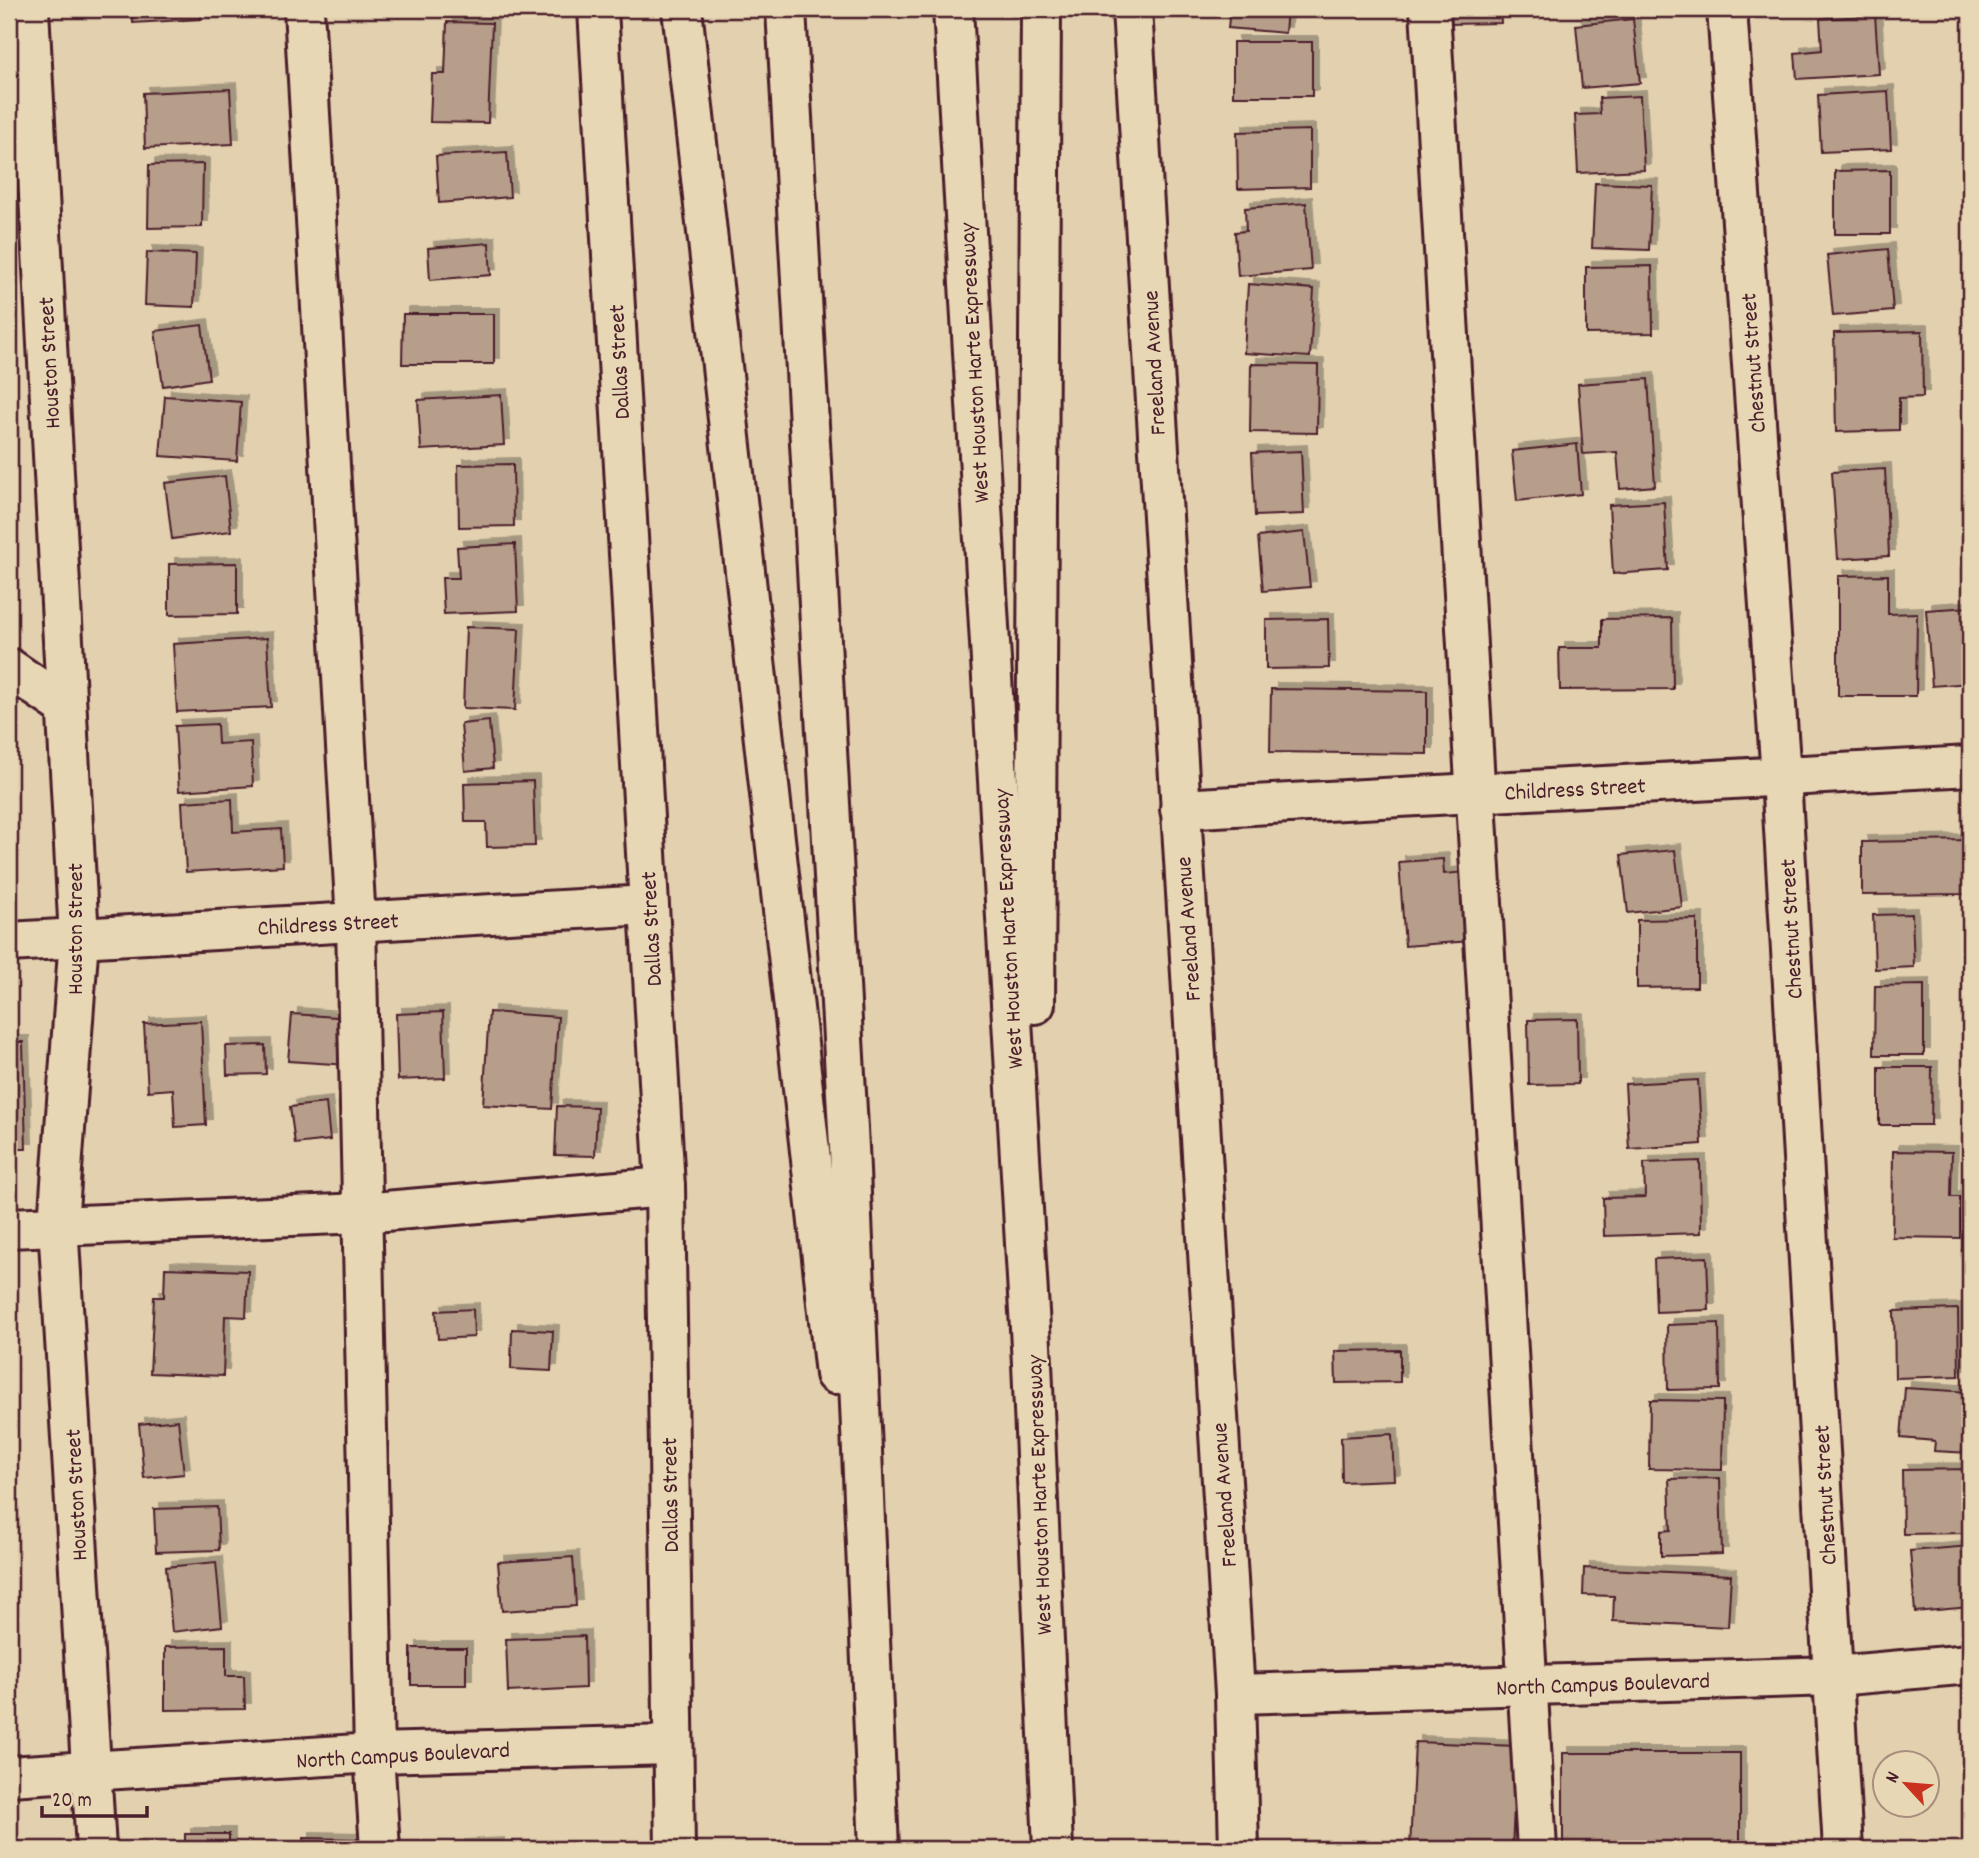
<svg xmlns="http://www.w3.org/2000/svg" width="1979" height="1858" font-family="Dekko,sans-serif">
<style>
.building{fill:#b79e8a;stroke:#4a1f2b;stroke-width:2;filter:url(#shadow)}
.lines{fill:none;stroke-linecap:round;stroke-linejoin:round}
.minor-casing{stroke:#4a1f2b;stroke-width:44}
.major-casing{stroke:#4a1f2b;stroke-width:44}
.highway-casing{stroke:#4a1f2b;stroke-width:44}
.minor{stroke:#e8d7b4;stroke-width:38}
.major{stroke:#e8d7b4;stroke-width:38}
.highway{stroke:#e8d7b4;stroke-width:38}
.labels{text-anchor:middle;stroke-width:5;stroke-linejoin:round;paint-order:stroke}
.street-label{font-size:23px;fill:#4a1f2b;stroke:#e8d7b4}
</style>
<defs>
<filter id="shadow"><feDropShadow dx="6" dy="-6" stdDeviation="0" flood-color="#0004"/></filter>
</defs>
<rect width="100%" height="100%" fill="#e2d0af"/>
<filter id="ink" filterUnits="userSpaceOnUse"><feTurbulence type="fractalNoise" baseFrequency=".0143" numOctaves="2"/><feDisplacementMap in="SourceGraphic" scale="14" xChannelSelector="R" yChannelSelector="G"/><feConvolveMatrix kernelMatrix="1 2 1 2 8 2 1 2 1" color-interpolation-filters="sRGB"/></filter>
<g filter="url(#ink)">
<!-- building -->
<g class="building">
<polygon points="132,9 201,9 201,19 133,23"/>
<polygon points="1230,9 1287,9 1285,33 1228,28"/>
<polygon points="1447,9 1500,9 1501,23 1448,24"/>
<polygon points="1875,15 1879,74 1797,79 1795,53 1822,50 1820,19"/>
<polygon points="1633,19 1640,83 1582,88 1576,25"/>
<polygon points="447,22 492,23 488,123 430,122 432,74 445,74"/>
<rect x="1233" y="42" width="79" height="54"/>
<polygon points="230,89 233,144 145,148 143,93"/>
<polygon points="1888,91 1891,149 1821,152 1818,95"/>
<polygon points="1640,96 1644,170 1578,173 1575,115 1600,114 1599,98"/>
<polygon points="1310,130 1310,187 1238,189 1237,132"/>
<polygon points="507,152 510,197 439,203 436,156"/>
<polygon points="203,164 202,227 148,228 149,165"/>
<polygon points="1890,170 1890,234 1835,234 1835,171"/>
<polygon points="1595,183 1652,185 1649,250 1592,248"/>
<polygon points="1306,203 1311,270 1238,276 1235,232 1246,231 1245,208"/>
<polygon points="489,243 491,275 430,280 428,248"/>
<polygon points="1888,249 1893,311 1833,316 1827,255"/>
<polygon points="147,252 196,254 194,307 145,305"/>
<polygon points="1652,266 1653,333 1586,334 1586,267"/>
<polygon points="1248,284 1314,289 1310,357 1244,353"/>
<polygon points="403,314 494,314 494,364 402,364"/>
<polygon points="202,325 209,379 163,386 155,331"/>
<polygon points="1922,331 1923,397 1899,398 1899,430 1836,432 1834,333"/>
<polygon points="1251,364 1318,365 1317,433 1250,432"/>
<polygon points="1648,379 1655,486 1620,489 1617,452 1583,454 1578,384"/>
<polygon points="501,395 504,445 421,450 418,400"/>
<polygon points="165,396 241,402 237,461 160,456"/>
<polygon points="1577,444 1581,494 1517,501 1512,451"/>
<polygon points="1301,451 1304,514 1255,516 1252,453"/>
<polygon points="513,464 514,526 459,527 458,465"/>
<polygon points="1885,469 1889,556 1838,559 1832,472"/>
<polygon points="225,476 231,531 172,539 165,483"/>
<polygon points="1664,502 1668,570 1613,574 1609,505"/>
<polygon points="1304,532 1310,587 1263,591 1258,537"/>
<polygon points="515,544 518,611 444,614 442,578 459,578 457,547"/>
<polygon points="237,563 237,614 169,615 169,564"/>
<polygon points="1888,575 1888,614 1917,613 1916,696 1838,696 1838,576"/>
<polygon points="1970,607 1970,683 1932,686 1926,610"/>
<polygon points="1672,618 1673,689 1560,690 1559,648 1602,648 1602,619"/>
<polygon points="1328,619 1329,668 1266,669 1266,620"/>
<polygon points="466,627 519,629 515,710 463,708"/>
<polygon points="267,638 271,707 177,712 173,644"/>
<polygon points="1271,689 1427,691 1427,754 1270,752"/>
<polygon points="489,721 493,768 465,771 461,724"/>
<polygon points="217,724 218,744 251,742 253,786 179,791 175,726"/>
<polygon points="533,781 535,846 487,847 486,822 465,822 464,783"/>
<polygon points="232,799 233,832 281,829 283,866 186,872 182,802"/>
<polygon points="1970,840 1970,894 1862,895 1862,842"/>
<polygon points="1675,850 1682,907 1628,913 1621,855"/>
<polygon points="1443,859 1444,874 1466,872 1471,941 1405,946 1399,862"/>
<polygon points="1912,914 1914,967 1875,969 1873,915"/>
<polygon points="1697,919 1697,987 1637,988 1637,920"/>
<polygon points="1924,985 1924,1055 1874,1055 1875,986"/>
<polygon points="443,1012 445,1078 398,1080 396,1014"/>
<polygon points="489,1012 558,1017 552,1109 483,1105"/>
<polygon points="292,1014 352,1018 349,1065 288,1061"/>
<polygon points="1577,1019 1578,1084 1529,1085 1528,1020"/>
<polygon points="201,1021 206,1125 175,1127 173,1089 148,1091 144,1024"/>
<polygon points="9,1042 23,1042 26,1149 9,1149"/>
<polygon points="265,1045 266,1074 227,1075 226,1046"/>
<polygon points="1879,1067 1932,1067 1931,1125 1879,1125"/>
<polygon points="1698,1080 1702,1144 1629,1149 1625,1084"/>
<polygon points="326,1103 330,1140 295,1144 290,1107"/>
<polygon points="557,1106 597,1107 595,1156 555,1155"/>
<polygon points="1893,1151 1952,1152 1951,1197 1960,1197 1960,1238 1892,1237"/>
<polygon points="1700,1161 1701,1233 1604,1236 1603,1198 1645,1197 1644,1163"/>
<polygon points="1970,1249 1970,1283 1964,1283 1962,1250"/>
<polygon points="1707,1257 1709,1310 1656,1312 1654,1259"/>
<polygon points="165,1268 248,1271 246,1317 225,1316 223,1376 150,1373 154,1297 164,1297"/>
<polygon points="473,1309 474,1337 438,1339 436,1311"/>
<polygon points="1958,1309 1959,1376 1895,1378 1894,1311"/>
<polygon points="1719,1323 1720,1389 1668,1390 1667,1325"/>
<polygon points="512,1329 553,1331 551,1371 511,1369"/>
<polygon points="1400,1350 1400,1382 1336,1383 1335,1351"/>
<polygon points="1905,1388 1970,1392 1970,1453 1934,1451 1935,1441 1901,1438"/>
<polygon points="1650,1400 1723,1401 1722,1470 1649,1469"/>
<polygon points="178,1420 184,1474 144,1478 139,1424"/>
<polygon points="1392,1434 1394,1480 1342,1482 1341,1437"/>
<polygon points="1970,1469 1970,1533 1903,1534 1902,1470"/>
<polygon points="1720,1478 1722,1554 1661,1556 1661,1531 1671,1530 1669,1479"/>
<polygon points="217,1507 219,1550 156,1552 154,1509"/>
<polygon points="1970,1546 1970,1607 1915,1612 1910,1551"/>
<polygon points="573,1557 576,1606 502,1611 498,1562"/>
<polygon points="216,1562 222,1626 172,1632 166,1567"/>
<polygon points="1584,1568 1731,1575 1728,1627 1613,1621 1614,1596 1583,1595"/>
<polygon points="584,1636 585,1688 508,1692 506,1639"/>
<polygon points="226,1646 226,1676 244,1676 245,1709 165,1710 165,1647"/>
<rect x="411" y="1648" width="55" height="37"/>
<polygon points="1415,1742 1517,1746 1512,1849 1410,1849"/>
<rect x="1563" y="1753" width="177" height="96"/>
<rect x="185" y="1834" width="44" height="15"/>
<polygon points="304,1838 358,1839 358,1849 304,1849"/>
<polygon points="498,1844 498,1849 459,1849 459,1846"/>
</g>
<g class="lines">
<defs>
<g id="minor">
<polyline points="29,9 79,938 58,1224 96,1849"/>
<polyline points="304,9 356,922 374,1753 380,1849"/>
<polyline points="1430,9 1537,1849"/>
<polyline points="1727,9 1781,777 1843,1849"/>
<polyline points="9,668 66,707"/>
<polyline points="1180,809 1970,766"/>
<polyline points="9,942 648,905"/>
<polyline points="9,1228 362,1213 665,1187"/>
<polyline points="1235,1694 1835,1676 1970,1664"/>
<polyline points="9,1776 374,1753 672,1745"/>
</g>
<g id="major">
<polyline points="598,9 665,1187 675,1849"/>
<polyline points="1132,9 1235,1694 1239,1849"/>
</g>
<g id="highway">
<polyline points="682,9 835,1374"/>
<polyline points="786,9 849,1147 879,1849"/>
<polyline points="953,9 1032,1363 1053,1849"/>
<polyline points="1035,1004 1041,9"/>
</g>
</defs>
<!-- minor casing -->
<use href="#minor" class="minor-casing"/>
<!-- major casing -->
<use href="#major" class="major-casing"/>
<!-- highway casing -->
<use href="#highway" class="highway-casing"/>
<!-- minor -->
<use href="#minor" class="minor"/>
<!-- major -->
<use href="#major" class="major"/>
<!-- highway -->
<use href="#highway" class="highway"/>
</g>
</g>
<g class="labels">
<!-- street labels -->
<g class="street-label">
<text transform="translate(618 362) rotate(-93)" y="8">Dallas Street</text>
<text transform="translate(48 363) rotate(-93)" y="8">Houston Street</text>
<text transform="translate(973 363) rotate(-93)" y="8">West Houston Harte Expressway</text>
<text transform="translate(1153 363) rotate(-93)" y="8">Freeland Avenue</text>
<text transform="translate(1752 363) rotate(-94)" y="8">Chestnut Street</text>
<text transform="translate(1575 788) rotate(-3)" y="8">Childress Street</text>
<text transform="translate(328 923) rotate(-3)" y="8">Childress Street</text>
<text transform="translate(74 929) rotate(-90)" y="8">Houston Street</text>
<text transform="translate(650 929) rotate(-93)" y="8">Dallas Street</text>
<text transform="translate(1007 929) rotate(-93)" y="8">West Houston Harte Expressway</text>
<text transform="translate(1187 929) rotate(-94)" y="8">Freeland Avenue</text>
<text transform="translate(1790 929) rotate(-93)" y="8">Chestnut Street</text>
<text transform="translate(75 1495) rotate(-93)" y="8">Houston Street</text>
<text transform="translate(669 1495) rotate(-91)" y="8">Dallas Street</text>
<text transform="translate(1038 1495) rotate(-92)" y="8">West Houston Harte Expressway</text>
<text transform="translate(1223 1495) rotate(-94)" y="8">Freeland Avenue</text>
<text transform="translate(1824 1495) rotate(-93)" y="8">Chestnut Street</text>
<text transform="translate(1603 1683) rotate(-2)" y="8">North Campus Boulevard</text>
<text transform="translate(403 1754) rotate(-3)" y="8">North Campus Boulevard</text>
</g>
</g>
<!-- margin -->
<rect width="1979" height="1858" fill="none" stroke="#e8d7b4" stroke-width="35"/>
<rect x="18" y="18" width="1944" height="1823" fill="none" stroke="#4a1f2b" stroke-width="2.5" filter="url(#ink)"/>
<!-- north arrow -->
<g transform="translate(1906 1784) rotate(296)"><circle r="33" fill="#e8d7b4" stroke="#a98d7d" stroke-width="2"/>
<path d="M0-5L12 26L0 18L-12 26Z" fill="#c8321e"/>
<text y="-10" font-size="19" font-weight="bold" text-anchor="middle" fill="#4a1f2b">N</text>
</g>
<!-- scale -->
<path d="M42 1806v10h105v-10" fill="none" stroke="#4a1f2b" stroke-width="3.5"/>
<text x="52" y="1806" font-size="21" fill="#4a1f2b" stroke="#e8d7b4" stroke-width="5" paint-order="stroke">20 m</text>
</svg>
